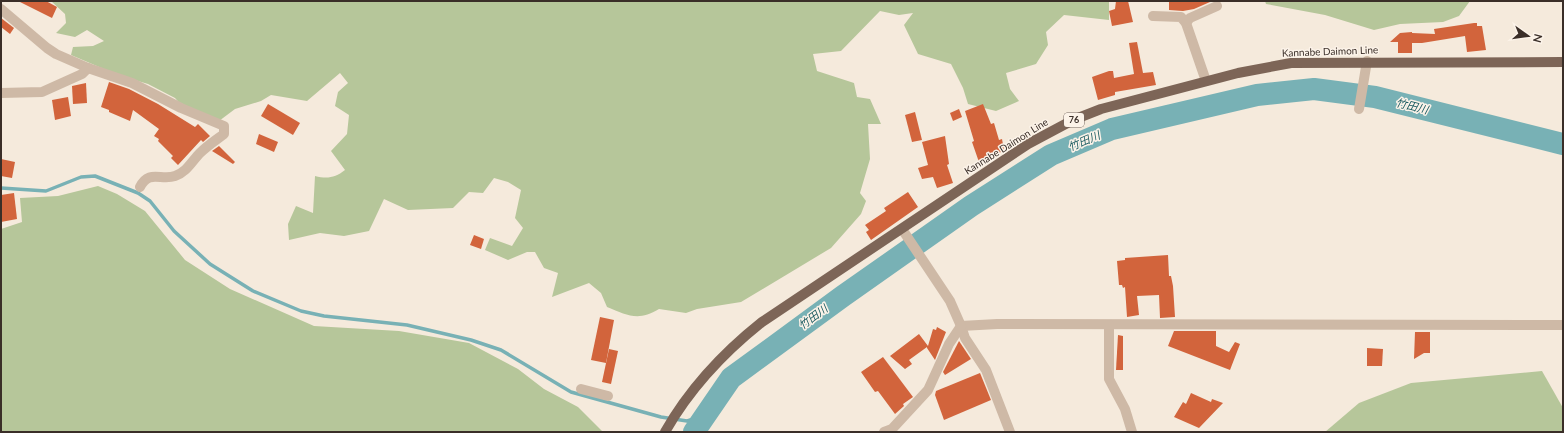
<svg xmlns="http://www.w3.org/2000/svg" width="1564" height="433" font-family="Lato,'Noto Sans JP',sans-serif">
<style>
.green{fill:#b6c69a}
.lines{fill:none;stroke-linecap:round;stroke-linejoin:round}
.stream{stroke:#78b1b5;stroke-width:3.5}
.river{stroke:#78b1b5;stroke-width:22}
.building{fill:#d2643c}
.minor{stroke:#ceb9a6;stroke-width:10}
.major{stroke:#7d6557;stroke-width:10}
.labels{text-anchor:middle;stroke-width:3;stroke-linejoin:round;paint-order:stroke}
.shield{fill:#fcf3e9;stroke:#746962;stroke-width:1}
.shield-label{font-size:9px;font-weight:bold;fill:#3a2e28}
.street-label{font-size:10px;fill:#3a2e28;stroke:#fcf3e9}
.water-label{font-size:11px;font-style:italic;fill:#195a60;stroke:#fcf3e9}
</style>
<rect width="100%" height="100%" fill="#f5eadc"/>
<!-- green -->
<g class="green">
<path d="M51 1H1109V20L1064 15 1046 32 1048 45 1036 64 1006 73 1010 89 1019 101 996 111 968 104 963 88 951 64 918 54 904 25 913 13 899 15 880 11 841 51 813 54 817 71 854 83 857 97 870 99 881 124H868L870 159 860 193 866 201 861 214 831 248 741 302 697 309 686 313 659 309C638 322 627 315 607 307L601 293 589 283 552 297 558 273 544 268 535 252H527L508 260 485 250 490 238 512 246 523 228 515 218 521 190 508 182 494 178 483 193 469 192 453 208 408 210 384 199 369 231 344 236 320 233 289 240 288 224 296 206 313 213 315 176C327 179 335 178 345 170L331 151 347 134 349 115 335 106 338 92 348 83 340 73 307 101 271 95 261 101 235 109 219 121 183 107 175 98 148 84 118 75 71 55 73 47 93 46 104 41 87 30 75 37 56 33 66 23 65 14Z"/>
<polygon points="1265,1 1470,1 1459,16 1443,22 1400,24 1374,30 1325,15 1266,4"/>
<polygon points="98,186 117,194 145,211 185,260 230,289 314,326 399,331 469,343 518,369 544,389 578,407 603,432 1,432 1,229 22,222 20,198 58,196"/>
<polygon points="1542,371 1563,408 1563,432 1325,432 1359,403 1411,383"/>
</g>
<g class="lines">
<!-- stream -->
<polyline class="stream" points="1,188 46,191 81,177 95,176 138,193 150,201 174,231 210,264 253,291 301,311 324,316 407,325 471,340 501,350 571,392 661,417 687,421 707,415"/>
<!-- river -->
<polyline class="river" points="694,432 731,378 843,296 971,206 1051,155 1112,129 1257,95 1314,89 1375,97 1563,144"/>
</g>
<!-- building -->
<g class="building">
<polygon points="18,1 46,1 57,7 52,18"/>
<polygon points="1116,1 1128,1 1133,22 1112,26 1109,11 1115,9"/>
<polygon points="1169,1 1210,1 1210,2 1194,9 1183,11 1169,10"/>
<polygon points="1,18 14,28 10,34 1,27"/>
<polygon points="1474,23 1477,23 1477,26 1482,26 1486,50 1467,52 1465,36 1422,43 1412,43 1412,53 1398,53 1398,42 1390,42 1400,33 1412,32 1412,33 1435,34 1434,29"/>
<polygon points="1137,42 1143,73 1153,72 1156,85 1115,92 1115,95 1098,100 1092,77 1109,71 1113,71 1114,78 1134,74 1129,43"/>
<polygon points="109,82 129,89 158,104 195,127 198,124 210,136 203,142 201,140 178,165 171,158 173,156 158,141 159,139 154,136 159,129 133,110 130,121 109,112 109,110 101,107"/>
<polygon points="86,83 87,103 73,104 72,86"/>
<polygon points="68,97 71,116 55,120 52,100"/>
<polygon points="268,104 300,123 293,135 261,116"/>
<polygon points="983,104 991,124 994,123 999,140 1002,139 1004,150 980,165 972,142 974,141 965,111"/>
<polygon points="959,109 962,117 953,121 950,113"/>
<polygon points="915,112 922,140 912,142 905,115"/>
<polygon points="259,134 278,142 274,152 256,144"/>
<polygon points="945,136 949,164 947,165 953,183 937,188 933,177 922,179 918,168 928,165 922,142"/>
<polygon points="219,146 235,162 233,164 212,151"/>
<polygon points="1,159 15,162 12,178 1,176"/>
<polygon points="908,192 918,207 871,240 866,232 869,230 865,225 886,211 884,208"/>
<polygon points="14,193 17,219 1,222 1,195"/>
<polygon points="474,235 484,239 481,249 470,245"/>
<polygon points="1168,255 1169,276 1171,276 1173,286 1175,317 1160,318 1159,295 1137,296 1139,315 1127,317 1125,287 1123,288 1122,285 1119,285 1117,261 1125,260 1125,258"/>
<polygon points="600,317 614,320 606,363 591,360"/>
<polygon points="937,327 946,332 935,360 927,348 927,347 909,360 912,364 905,369 890,356 919,334 928,346 933,329 936,330"/>
<polygon points="1174,331 1216,331 1216,346 1229,352 1235,342 1240,344 1230,370 1168,346"/>
<polygon points="1415,332 1430,332 1430,353 1424,353 1414,359"/>
<polygon points="1118,335 1123,336 1123,370 1116,370"/>
<polygon points="959,341 971,359 945,375 943,372"/>
<polygon points="1367,348 1383,349 1382,366 1367,366"/>
<polygon points="609,349 618,351 611,384 602,382"/>
<polygon points="883,357 913,397 903,404 904,406 895,414 878,391 875,392 861,372"/>
<polygon points="980,373 991,400 944,420 935,395 936,391"/>
<polygon points="1191,393 1211,402 1212,399 1223,403 1199,428 1174,417 1183,402 1186,404"/>
</g>
<g class="lines">
<!-- minor -->
<g class="minor">
<path d="M1 9 47 48 56 54 88 68 132 83 181 108 224 126V134C216 140 207 146 200 153 192 161 187 172 175 176 161 181 149 169 140 187"/>
<polyline points="1153,16 1181,17 1186,23 1206,81"/>
<polyline points="1186,23 1190,18 1217,6"/>
<polyline points="1,93 42,92 82,74 88,68"/>
<polyline points="1359,109 1367,61"/>
<polyline points="902,229 950,301 961,326 997,324 1563,325"/>
<polyline points="1109,325 1109,379 1125,409 1132,432"/>
<polyline points="961,326 965,338 986,370 1010,432"/>
<polyline points="581,389 608,396"/>
<polyline points="884,432 892,429 928,390 949,344 961,326"/>
</g>
<!-- major -->
<path class="major" d="M665 432C690 388 723 353 762 322L1028 144 1073 120 1101 109 1238 73 1291 63 1563 62"/>
</g>
<g class="labels">
<!-- shield labels -->
<rect class="shield" x="1064" y="113" width="20" height="14" rx="3"/>
<g class="shield-label">
<text x="1074" y="123">76</text>
</g>
<!-- street labels -->
<g class="street-label">
<text transform="translate(1330 51) rotate(-2)" y="4">Kannabe Daimon Line</text>
<text transform="translate(1006 146) rotate(-32)" y="4">Kannabe Daimon Line</text>
</g>
<!-- water labels -->
<g class="water-label">
<text transform="translate(1412 106) rotate(14)" y="4">竹田川</text>
<text transform="translate(1084 141) rotate(-23)" y="4">竹田川</text>
<text transform="translate(813 317) rotate(-37)" y="4">竹田川</text>
</g>
</g>
<!-- border -->
<rect width="1564" height="433" fill="none" stroke="#3a2e28" stroke-width="4"/>
<!-- north arrow -->
<g transform="translate(1528 36) rotate(104)" stroke="#fcf3e9" stroke-width="3" paint-order="stroke">
<path d="M0-3L7 15L0 10L-7 15Z" fill="#3a2e28"/>
<text y="-6" font-size="11" font-weight="bold" text-anchor="middle" fill="#3a2e28">N</text>
</g>
</svg>
